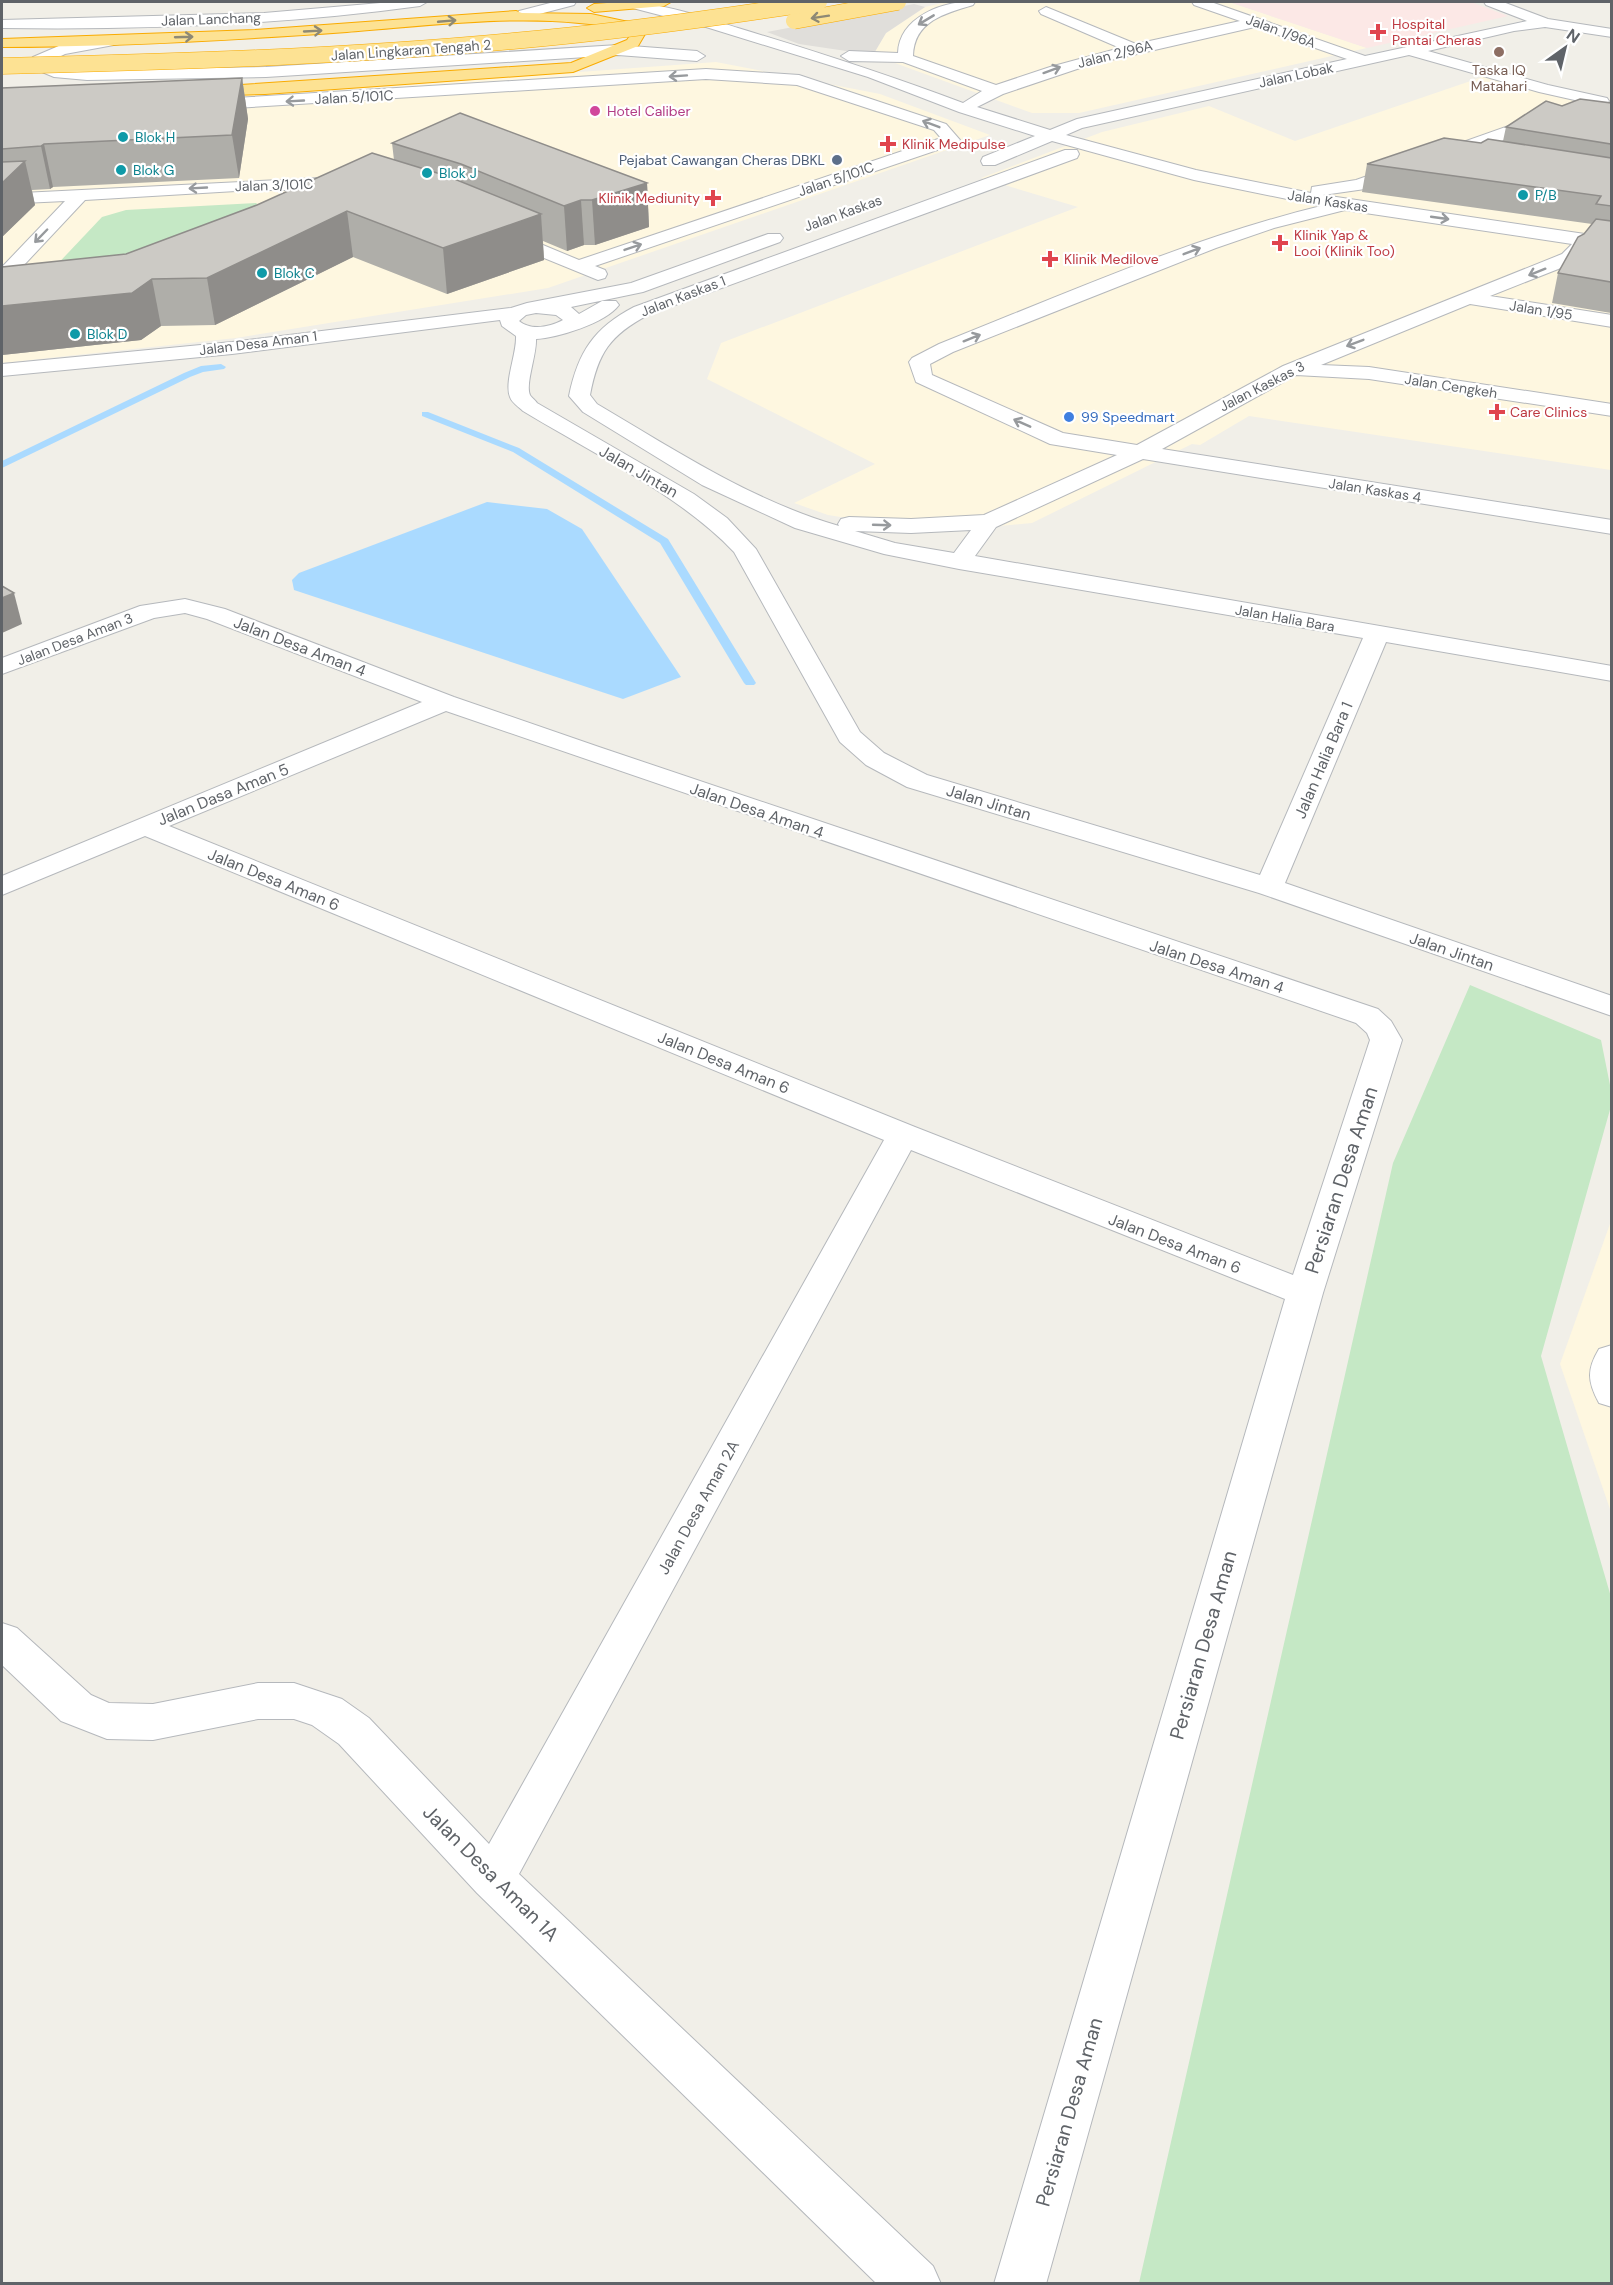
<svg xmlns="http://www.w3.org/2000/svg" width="1613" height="2285" font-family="'DM Sans',sans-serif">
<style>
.commercial{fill:#fef7e0}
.industrial{fill:#e0deda}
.medical{fill:#fce8e6}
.green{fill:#c5e8c5}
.water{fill:#aadaff}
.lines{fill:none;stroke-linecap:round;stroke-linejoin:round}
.stream{fill:#aadaff;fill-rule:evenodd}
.minor-casing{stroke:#b5b8bc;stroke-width:2}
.highway-casing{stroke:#f9ab00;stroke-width:2}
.minor{fill:#fff;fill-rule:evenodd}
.highway{fill:#fde293;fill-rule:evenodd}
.highway-bridge-casing{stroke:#f9ab00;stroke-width:17;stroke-linecap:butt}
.highway-bridge{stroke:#fde293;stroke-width:16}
.wall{fill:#afaea9}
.shaded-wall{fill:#8f8d8a}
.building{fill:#cccac5;stroke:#8f8d8a;stroke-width:1.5}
.oneway{stroke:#8e8975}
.oneway2{stroke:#979a9d}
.health-dot{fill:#e0444e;stroke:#fff;stroke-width:2}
.education-dot{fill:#8d6e63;stroke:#fff;stroke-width:2}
.hotel-dot{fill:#d1479c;stroke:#fff;stroke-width:2}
.culture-dot{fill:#0f9aa8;stroke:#fff;stroke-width:2}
.service-dot{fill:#5c6f8a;stroke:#fff;stroke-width:2}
.shop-dot{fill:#3f7fe0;stroke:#fff;stroke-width:2}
.labels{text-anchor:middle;stroke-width:4.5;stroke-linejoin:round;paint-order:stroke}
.far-street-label{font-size:14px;fill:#5f6368;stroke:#fff}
.far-health-label{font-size:14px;fill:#be3a42;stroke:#fff;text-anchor:start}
.far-education-label{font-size:14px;fill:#785e54;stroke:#fff}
.far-hotel-label{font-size:14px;fill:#b23c85;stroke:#fff;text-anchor:start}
.far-culture-label{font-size:14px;fill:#0d838f;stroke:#fff;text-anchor:start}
.far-service-label{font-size:14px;fill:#4e5e75;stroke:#fff;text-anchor:end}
.far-shop-label{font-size:14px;fill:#366cbe;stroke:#fff;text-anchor:start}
.street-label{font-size:16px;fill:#5f6368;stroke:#fff}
.near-street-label{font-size:20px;fill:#5f6368;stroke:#fff}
</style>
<rect width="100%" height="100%" fill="#f1efe8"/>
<!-- commercial -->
<g class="commercial">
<polygon points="946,2 1229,2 1367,48 1079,113 1032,113 873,55 886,33 925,7"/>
<polygon points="716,62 880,94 990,135 548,288 236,338 2,363 2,104 322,91"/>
<polygon points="1494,73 1611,100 1611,470 1249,416 1200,445 1192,444 1032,523 936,532 828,515 794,503 875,464 707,379 721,343 1078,207 981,178 1102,132 1209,106 1295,141"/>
<polygon points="1611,1221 1611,1512 1560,1364"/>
</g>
<!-- industrial -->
<polygon class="industrial" points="914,4 925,7 886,33 873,55 799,44 767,32"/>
<!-- medical -->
<polygon class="medical" points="1229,2 1471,2 1508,16 1367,48"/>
<!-- green -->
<g class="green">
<polygon points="256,203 262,208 102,273 50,272 102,217 126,210"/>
<polygon points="1470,985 1601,1040 1611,1090 1611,1106 1541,1356 1611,1597 1611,2283 1139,2283 1393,1163"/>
</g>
<!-- water -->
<polygon class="water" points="487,502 547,509 582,529 681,677 623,699 294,590 292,580 299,573"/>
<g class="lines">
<!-- stream -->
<g class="stream">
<polygon points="221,364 226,367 224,369 203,372 190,377 2,468 2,461 184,373 201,366"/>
<polygon points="422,412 428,412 519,448 668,539 756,683 754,685 746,685 744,683 660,543 513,452 422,416"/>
</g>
<defs>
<g id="minor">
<path d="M392 2H427L420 6C282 25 141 30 2 28V20L264 13Z"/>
<polygon points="554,2 576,2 574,5 524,18 517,14 519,11"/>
<path d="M619 2C652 0 706 18 738 28 814 51 889 75 963 103L982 91 903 62 849 61 841 56 849 51 898 53C899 17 944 0 975 2L973 5C944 14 914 21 913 56L996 85 1050 67 1120 48 1041 14 1039 11 1046 7 1136 44 1240 21 1194 5 1192 2H1211L1365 56 1527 21 1486 5 1484 2H1503L1548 19 1612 29V37L1545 27 1514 31 1428 51 1548 85 1607 98 1609 101 1607 104 1597 105 1578 114 1365 189 1323 195 1612 238V249L1589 246 1576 262 1490 296 1612 315V327L1470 304 1321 365 1369 367 1612 404V416L1369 379 1296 375 1162 449 1612 520V534L1143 459 996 527 975 556 1612 666V681L1386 642 1285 883 1612 996V1016L1259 893 907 787 866 765 840 742 734 552C679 494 592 453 523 411 519 407 512 403 510 397 504 382 517 353 516 336L502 326 500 320 232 354 2 376V364L232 342 511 308 527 303 631 283 768 234H780L783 238 780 242 643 292 571 307 579 314 602 301H616L619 305C606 323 557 338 536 339 537 354 525 384 530 395 530 396 537 402 537 403L694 494 727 518 756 549 860 732 884 753 927 775 1260 875 1363 638 959 569 884 554 795 528 702 485 583 412 569 396C578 352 594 328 634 307L1065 150H1077L1079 154 1077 158 648 315C610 335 598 353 590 395L597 404C675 450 752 501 839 526L838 524 841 519 849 517 911 519 984 515 1117 455 1050 444 916 382 909 362 912 358 939 344C1065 294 1190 238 1321 206L1194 180 1052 141 995 165H983L981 161 983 157 1035 136 959 112 868 77 706 27 621 5ZM1255 27 1347 59 1077 119 1050 130 977 107 1003 94 1089 65ZM1409 55 1539 92 1579 101 1356 180 1312 187 1311 193 1196 170 1066 135 1082 128ZM1345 210 1572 244 1562 254 1283 366 1137 445 1063 433 932 375 930 364 953 352 1216 248 1274 228ZM536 313 556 315 563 320C550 327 531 331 519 321L526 315ZM971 530 954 553 895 543 855 531 911 533Z"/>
<polygon points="125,35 130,36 132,39 130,42 65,54 47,63 57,68 87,70 266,67 618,45 697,51 705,56 697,61 618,55 266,77 87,80 54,77 35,69 30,60 33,57 61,45"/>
<polygon points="706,69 799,75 946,124 960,140 958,143 595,266 605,270 607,274 605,278 598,280 495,238 492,234 495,230 507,230 579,260 941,138 934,130 797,85 706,79 202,110 194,105 202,100"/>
<polygon points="320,178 356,182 359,186 356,190 253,190 85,200 9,281 2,282 2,267 65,201 2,204 2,194"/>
<path d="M185 599 225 609 454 697 599 747 1378 1009 1391 1021 1402 1040 1323 1293 1046 2284H994L1285 1299 911 1150 519 1874 933 2266 941 2284H877L477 1893 339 1744 312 1725 294 1719H258L153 1740 107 1739 61 1721 2 1665V1623L17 1628 91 1695 109 1703 153 1704 258 1683H294L342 1699 369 1718 489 1844 884 1140 145 836 2 895V876L422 702 207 619 185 613 154 618 2 674V658L140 606ZM446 711 1356 1023 1367 1033 1370 1040 1293 1275 915 1127 169 826Z"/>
<path d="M1612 1345V1407L1599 1403C1587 1381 1587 1369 1599 1349Z"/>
</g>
<g id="highway">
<polygon points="620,2 671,2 664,6 594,12 587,8 594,4"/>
<path d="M516 11 522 13 591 14 638 24 645 34 638 46 573 72 265 94 200 96 192 91 194 88 571 63 627 40 631 34 628 30C537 11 439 25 347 32 232 40 116 47 2 47V39L255 30Z"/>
</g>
</defs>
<!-- minor casing -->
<use href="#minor" class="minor-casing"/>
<!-- highway casing -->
<use href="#highway" class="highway-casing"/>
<!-- minor -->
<use href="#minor" class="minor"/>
<!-- highway -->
<use href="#highway" class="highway"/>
<defs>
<g id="highway-bridge">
<polyline points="794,21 898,2"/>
<path d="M2 66C173 62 343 57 513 41 616 32 717 18 819 2"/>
</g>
</defs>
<!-- highway-bridge casing -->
<use href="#highway-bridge" class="highway-bridge-casing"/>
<!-- highway-bridge -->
<use href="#highway-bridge" class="highway-bridge"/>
</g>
<!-- wall -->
<g class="wall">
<polygon points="242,78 248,119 239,178 53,187 50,189 32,190 35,205 2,237 2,88"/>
<polygon points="1611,103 1611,313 1552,303 1558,273 1592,224 1362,192 1367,164 1481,143 1503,141 1506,127 1562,106"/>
<polygon points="392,143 647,183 649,227 595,245 584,245 567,251 543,241 544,260 447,294 353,257 215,325 161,326 141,340 2,355 2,267 126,254 394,160"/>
</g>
<!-- shaded-wall -->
<g class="shaded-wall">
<polygon points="242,78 248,119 239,178 232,135"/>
<polygon points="44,144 53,187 50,189 41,146"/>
<polygon points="25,161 35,205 2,237 2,183"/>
<polygon points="647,183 649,227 595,245 592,200"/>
<polygon points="581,200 584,245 567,251 564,206"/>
<polygon points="347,211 353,257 215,325 207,278"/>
<polygon points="541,214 544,260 447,294 443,248"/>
<polygon points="152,279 161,326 141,340 2,355 2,306"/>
<polygon points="14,593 22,624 2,633 2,598"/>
</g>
<!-- building -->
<g class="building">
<polygon points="242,78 232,135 44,144 41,146 2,149 2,88"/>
<polygon points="1580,99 1611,103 1611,144 1506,127 1546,101 1562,106"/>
<polygon points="460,113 647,183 592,200 581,200 564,206 461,164 392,143"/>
<polygon points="1444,138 1481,143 1488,139 1611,158 1611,206 1596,204 1601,196 1367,164"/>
<polygon points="372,153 447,176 541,214 443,248 347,211 207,278 152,279 132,293 2,306 2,267 126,254 257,205"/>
<polygon points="25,161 2,183 2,162"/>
<polygon points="1596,219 1611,221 1611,282 1558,273 1578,237 1584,234"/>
<polygon points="2,586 14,593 2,598"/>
</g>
<!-- one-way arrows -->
<defs><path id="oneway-shaft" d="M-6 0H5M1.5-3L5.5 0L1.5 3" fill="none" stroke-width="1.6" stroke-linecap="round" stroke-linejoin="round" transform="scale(1.5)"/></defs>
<g class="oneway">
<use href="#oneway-shaft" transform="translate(820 17) rotate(171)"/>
<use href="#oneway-shaft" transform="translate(447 21) rotate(-5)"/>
<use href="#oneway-shaft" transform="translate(313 31) rotate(-3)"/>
<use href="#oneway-shaft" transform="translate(184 37) rotate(-2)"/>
</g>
<g class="oneway2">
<use href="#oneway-shaft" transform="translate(926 20) rotate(149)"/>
<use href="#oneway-shaft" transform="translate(1052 70) rotate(-20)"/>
<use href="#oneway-shaft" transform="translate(678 76) rotate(176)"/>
<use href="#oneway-shaft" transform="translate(295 101) rotate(177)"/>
<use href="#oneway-shaft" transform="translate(931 124) rotate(-159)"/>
<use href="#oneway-shaft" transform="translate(198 188) rotate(177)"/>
<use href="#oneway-shaft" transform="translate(1440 218) rotate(8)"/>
<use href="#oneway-shaft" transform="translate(41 236) rotate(134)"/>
<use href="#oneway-shaft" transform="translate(633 247) rotate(-19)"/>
<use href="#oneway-shaft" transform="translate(1192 251) rotate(-21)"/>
<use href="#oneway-shaft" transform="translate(1537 272) rotate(158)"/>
<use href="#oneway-shaft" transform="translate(972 338) rotate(-22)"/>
<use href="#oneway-shaft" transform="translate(1355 343) rotate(159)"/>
<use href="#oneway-shaft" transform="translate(1022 423) rotate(-156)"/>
<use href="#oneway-shaft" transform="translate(882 525) rotate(2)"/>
</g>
<!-- markers -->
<g class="health-dot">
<path d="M1375 23h6v6h6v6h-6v6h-6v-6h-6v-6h6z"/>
<path d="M885 135h6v6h6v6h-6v6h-6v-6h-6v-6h6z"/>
<path d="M710 189h6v6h6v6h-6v6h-6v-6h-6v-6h6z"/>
<path d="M1277 234h6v6h6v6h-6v6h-6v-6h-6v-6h6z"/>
<path d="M1047 250h6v6h6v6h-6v6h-6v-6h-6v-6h6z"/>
<path d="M1494 403h6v6h6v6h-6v6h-6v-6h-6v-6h6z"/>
</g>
<circle class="education-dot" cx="1499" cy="52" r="6"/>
<circle class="hotel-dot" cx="595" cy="111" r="6"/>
<g class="culture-dot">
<circle cx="123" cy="137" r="6"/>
<circle cx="121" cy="170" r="6"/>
<circle cx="427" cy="173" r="6"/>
<circle cx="1523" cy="195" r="6"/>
<circle cx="262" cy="273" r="6"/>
<circle cx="75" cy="334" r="6"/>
</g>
<circle class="service-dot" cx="837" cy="160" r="6"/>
<circle class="shop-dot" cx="1069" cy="417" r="6"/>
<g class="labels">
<!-- far-street labels -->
<g class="far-street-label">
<text transform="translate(211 19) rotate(-2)" y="5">Jalan Lanchang</text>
<text transform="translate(1281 31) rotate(20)" y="5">Jalan 1/96A</text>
<text transform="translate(411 50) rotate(-4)" y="5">Jalan Lingkaran Tengah 2</text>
<text transform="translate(1115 54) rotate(-14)" y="5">Jalan 2/96A</text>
<text transform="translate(1296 75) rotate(-12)" y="5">Jalan Lobak</text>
<text transform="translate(354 97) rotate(-3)" y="5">Jalan 5/101C</text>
<text transform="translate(836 179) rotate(-19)" y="5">Jalan 5/101C</text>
<text transform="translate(274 185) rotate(-2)" y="5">Jalan 3/101C</text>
<text transform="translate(1328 201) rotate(9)" y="5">Jalan Kaskas</text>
<text transform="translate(843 213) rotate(-20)" y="5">Jalan Kaskas</text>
<text transform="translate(683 296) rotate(-21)" y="5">Jalan Kaskas 1</text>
<text transform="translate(1541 310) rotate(9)" y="5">Jalan 1/95</text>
<text transform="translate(258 343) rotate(-7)" y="5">Jalan Desa Aman 1</text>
<text transform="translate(1262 386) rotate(-27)" y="5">Jalan Kaskas 3</text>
<text transform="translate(1451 386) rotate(9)" y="5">Jalan Cengkeh</text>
<text transform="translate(1375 490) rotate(9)" y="5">Jalan Kaskas 4</text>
<text transform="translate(1285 618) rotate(10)" y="5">Jalan Halia Bara</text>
<text transform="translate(75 639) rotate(-21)" y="5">Jalan Desa Aman 3</text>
</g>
<!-- far-health labels -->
<g class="far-health-label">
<text x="1392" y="29">Hospital<tspan x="1392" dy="16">Pantai Cheras</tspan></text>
<text x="902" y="149">Klinik Medipulse</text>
<text x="700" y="203" text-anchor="end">Klinik Mediunity</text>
<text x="1294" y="240">Klinik Yap &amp;<tspan x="1294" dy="16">Looi (Klinik Too)</tspan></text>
<text x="1064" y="264">Klinik Medilove</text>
<text x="1510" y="417">Care Clinics</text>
</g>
<!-- far-education labels -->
<g class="far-education-label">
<text x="1499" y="75">Taska IQ<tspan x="1499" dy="16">Matahari</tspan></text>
</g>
<!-- far-hotel labels -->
<g class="far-hotel-label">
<text x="607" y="116">Hotel Caliber</text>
</g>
<!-- far-culture labels -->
<g class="far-culture-label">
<text x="135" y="142">Blok H</text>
<text x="133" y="175">Blok G</text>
<text x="439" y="178">Blok J</text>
<text x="1535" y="200">P/B</text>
<text x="274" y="278">Blok C</text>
<text x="87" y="339">Blok D</text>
</g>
<!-- far-service labels -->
<g class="far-service-label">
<text x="825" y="165">Pejabat Cawangan Cheras DBKL</text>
</g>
<!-- far-shop labels -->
<g class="far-shop-label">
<text x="1081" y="422">99 Speedmart</text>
</g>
<!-- street labels -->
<g class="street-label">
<text transform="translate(639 471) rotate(30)" y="6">Jalan Jintan</text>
<text transform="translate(300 646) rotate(21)" y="6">Jalan Desa Aman 4</text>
<text transform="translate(1323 760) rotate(-67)" y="6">Jalan Halia Bara 1</text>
<text transform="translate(223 794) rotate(-22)" y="6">Jalan Dasa Aman 5</text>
<text transform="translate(989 802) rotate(17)" y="6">Jalan Jintan</text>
<text transform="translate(757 810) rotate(19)" y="6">Jalan Desa Aman 4</text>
<text transform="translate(274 879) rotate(22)" y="6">Jalan Desa Aman 6</text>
<text transform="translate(1452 951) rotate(19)" y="6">Jalan Jintan</text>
<text transform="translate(1217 966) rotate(18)" y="6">Jalan Desa Aman 4</text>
<text transform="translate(724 1062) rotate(22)" y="6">Jalan Desa Aman 6</text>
<text transform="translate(1175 1243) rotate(21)" y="6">Jalan Desa Aman 6</text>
<text transform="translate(698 1507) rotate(-61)" y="6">Jalan Desa Aman 2A</text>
</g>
<!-- near-street labels -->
<g class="near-street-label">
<text transform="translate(1341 1180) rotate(-72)" y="7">Persiaran Desa Aman</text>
<text transform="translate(1203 1645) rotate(-74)" y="7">Persiaran Desa Aman</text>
<text transform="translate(491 1873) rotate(45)" y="7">Jalan Desa Aman 1A</text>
<text transform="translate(1069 2112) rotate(-74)" y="7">Persiaran Desa Aman</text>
</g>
</g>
<!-- border -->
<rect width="1613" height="2285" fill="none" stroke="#5f6368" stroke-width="6"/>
<!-- north arrow -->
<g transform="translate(1565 48) rotate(34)" stroke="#ffffff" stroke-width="4.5" paint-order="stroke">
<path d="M0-4.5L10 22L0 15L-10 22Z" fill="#5f6368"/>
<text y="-9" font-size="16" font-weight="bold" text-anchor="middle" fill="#5f6368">N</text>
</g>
</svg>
